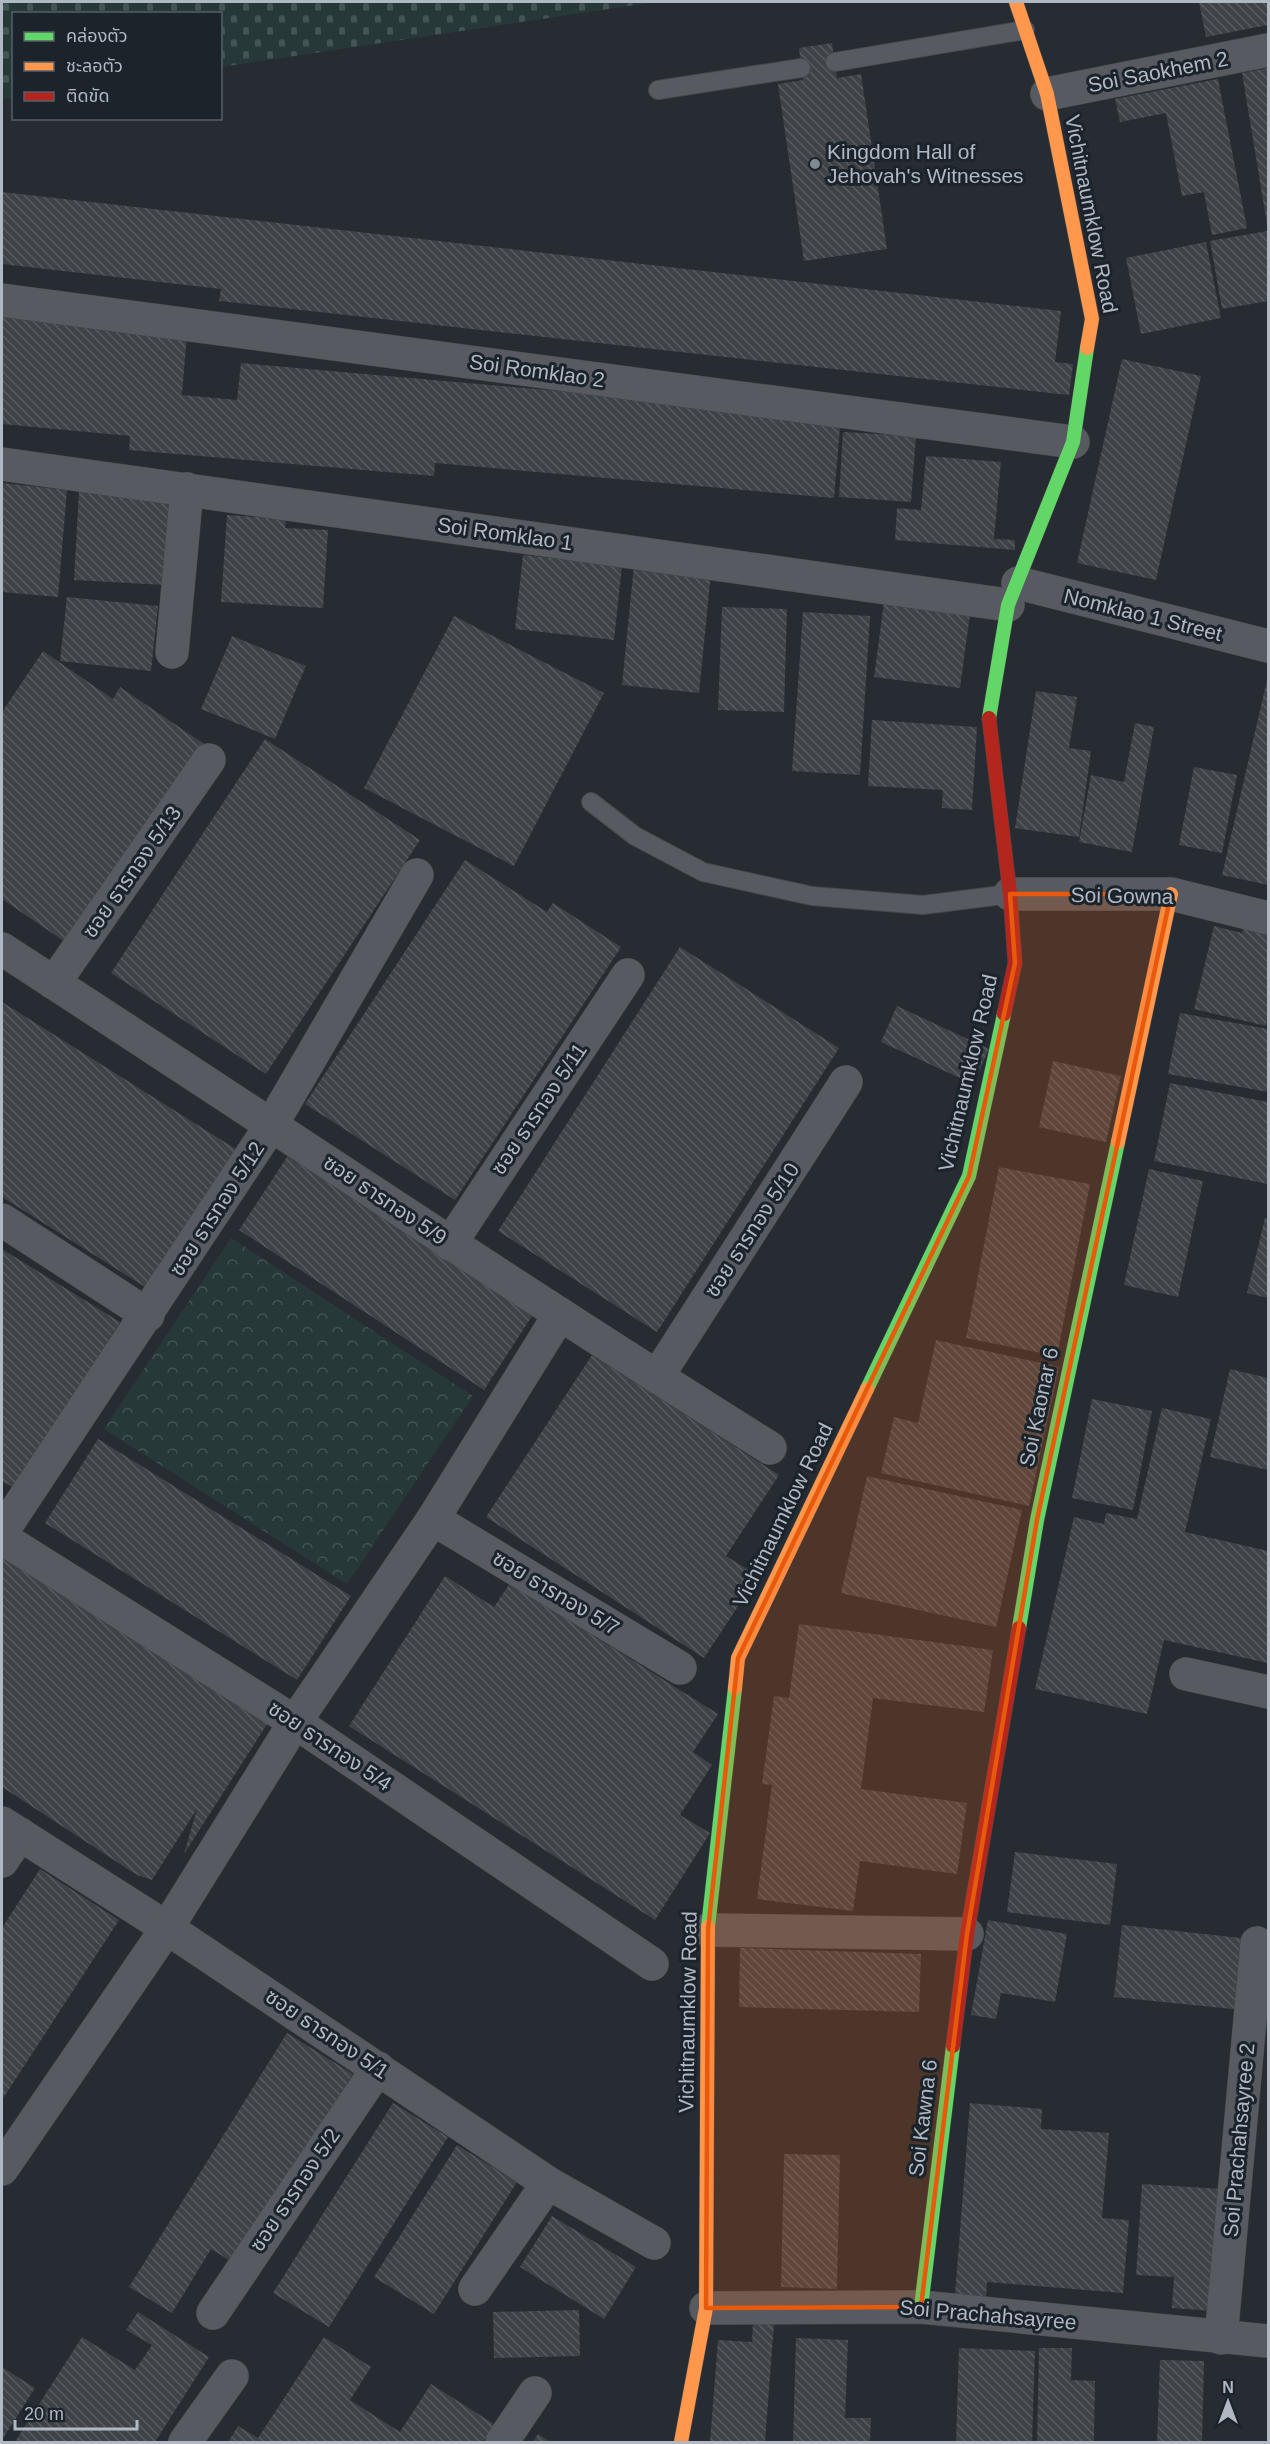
<svg xmlns="http://www.w3.org/2000/svg" width="1270" height="2444" font-family="Helvetica,'Noto Sans Thai',sans-serif">
<style>
.cemetery{fill:url(#cemetery-stones)}
.park{fill:url(#park-crowns)}
.building{fill:url(#building-back-hatch)}
.lines{fill:none;stroke-linecap:round;stroke-linejoin:round}
.lane-casing{stroke:#44484c;stroke-width:20}
.street-casing{stroke:#44484c;stroke-width:34}
.fast-casing{stroke:#44484c;stroke-width:15}
.slow-casing{stroke:#44484c;stroke-width:15}
.jam-casing{stroke:#44484c;stroke-width:15}
.lane{stroke:#575a60;stroke-width:18}
.street{stroke:#575a60;stroke-width:33}
.fast{stroke:#63d668;stroke-width:14}
.slow{stroke:#ff974d;stroke-width:14}
.jam{stroke:#b3261e;stroke-width:14}
.marked{fill:#e8590c;fill-opacity:0.2;stroke:#e8590c;stroke-width:4.5;stroke-linejoin:round}
.poi-dot{fill:#808890;stroke:#1b232b;stroke-width:2}
.labels{text-anchor:middle;stroke-width:6;stroke-linejoin:round;paint-order:stroke}
.street-label{font-size:21px;fill:#b0b9c3;stroke:#1b232b}
.poi-label{font-size:21px;fill:#b0b9c3;stroke:#1b232b;text-anchor:start}
</style>
<defs>
<pattern id="cemetery-stones" width="16" height="16" patternUnits="userSpaceOnUse" patternTransform="scale(1.5)"><rect width="16" height="16" fill="#273838"/><path d="M2 7V4a2 2 0 0 1 4 0v3zM10 15v-3a2 2 0 0 1 4 0v3z" fill="#445353"/></pattern>
<pattern id="park-crowns" width="20" height="18" patternUnits="userSpaceOnUse" patternTransform="scale(1.5)"><rect width="20" height="18" fill="#273838"/><path d="M2 6a3 3 0 1 1 6 0M12 15a3 3 0 1 1 6 0" fill="none" stroke="#445353"/></pattern>
<pattern id="building-back-hatch" width="6" height="6" patternUnits="userSpaceOnUse" patternTransform="scale(1.5)"><rect width="6" height="6" fill="#3f4348"/><path d="M-1 5l2 2M0 0l6 6M5-1l2 2" fill="none" stroke="#585c61"/></pattern>
</defs>
<rect width="100%" height="100%" fill="#272c32"/>
<!-- cemetery -->
<polygon class="cemetery" points="2,2 655,2 221,67 220,14 14,14 13,98 2,99"/>
<!-- park -->
<polygon class="park" points="231,1238 473,1396 347,1584 104,1429"/>
<!-- building -->
<g class="building">
<polygon points="1199,2 1268,2 1268,25 1206,37"/>
<polygon points="832,43 837,78 861,74 887,249 804,261 778,84 803,80 799,48"/>
<polygon points="1268,68 1268,224 1267,224 1242,73"/>
<polygon points="1218,79 1247,228 1212,235 1204,192 1182,196 1166,113 1120,122 1115,99"/>
<polygon points="2,192 1061,311 1055,362 1073,364 1069,395 219,301 221,289 2,264"/>
<polygon points="1267,231 1268,301 1222,309 1210,241"/>
<polygon points="1206,242 1221,318 1141,334 1126,258"/>
<polygon points="2,317 187,333 182,395 237,400 241,363 841,416 834,498 435,463 434,476 129,450 130,436 2,424"/>
<polygon points="1122,359 1201,376 1156,580 1077,563"/>
<polygon points="843,432 916,436 911,502 839,497"/>
<polygon points="926,456 1001,462 994,539 1015,540 1015,550 895,540 897,508 921,510"/>
<polygon points="2,483 67,490 58,597 2,592"/>
<polygon points="79,491 170,496 165,585 74,580"/>
<polygon points="227,515 286,519 285,528 328,530 323,608 221,602"/>
<polygon points="523,555 622,566 614,640 515,629"/>
<polygon points="634,565 711,573 699,693 622,685"/>
<polygon points="885,595 971,607 960,688 874,677"/>
<polygon points="67,597 158,606 151,671 60,661"/>
<polygon points="722,607 787,609 784,712 718,710"/>
<polygon points="803,612 870,616 860,775 792,771"/>
<polygon points="454,616 604,693 514,866 364,788"/>
<polygon points="232,636 306,666 275,739 201,709"/>
<polygon points="43,651 113,699 120,687 204,744 68,944 2,899 2,712"/>
<polygon points="1268,676 1268,885 1222,875"/>
<polygon points="1036,691 1077,697 1069,748 1091,751 1079,837 1015,828"/>
<polygon points="872,720 977,727 972,810 942,808 943,790 868,786"/>
<polygon points="1135,723 1154,727 1132,852 1079,842 1091,775 1124,782"/>
<polygon points="265,739 420,840 266,1074 111,973"/>
<polygon points="1194,767 1237,775 1222,853 1179,845"/>
<polygon points="465,860 547,912 553,903 621,947 455,1200 305,1104"/>
<polygon points="1245,923 1268,929 1268,1014 1266,1026 1194,1009 1214,926 1242,933"/>
<polygon points="680,947 839,1048 657,1332 498,1231"/>
<polygon points="2,1002 239,1151 150,1290 2,1197"/>
<polygon points="897,1006 989,1049 973,1084 881,1042"/>
<polygon points="1180,1013 1268,1029 1268,1092 1168,1074"/>
<polygon points="1053,1061 1121,1076 1106,1142 1039,1127"/>
<polygon points="1170,1083 1268,1102 1268,1184 1154,1161"/>
<polygon points="291,1151 536,1310 484,1390 239,1230"/>
<polygon points="999,1167 1090,1184 1057,1356 966,1338"/>
<polygon points="1149,1169 1203,1181 1178,1297 1124,1285"/>
<polygon points="1265,1218 1268,1218 1268,1298 1247,1293"/>
<polygon points="2,1249 120,1322 16,1489 2,1481"/>
<polygon points="936,1340 1059,1367 1029,1506 881,1473 894,1417 918,1423"/>
<polygon points="592,1355 779,1475 726,1556 758,1576 704,1658 486,1517"/>
<polygon points="1230,1369 1268,1378 1268,1470 1210,1457"/>
<polygon points="1092,1399 1152,1411 1133,1510 1072,1498"/>
<polygon points="1162,1408 1211,1419 1185,1532 1268,1551 1268,1663 1164,1640 1147,1714 1035,1689 1074,1517 1104,1524 1106,1513 1137,1519"/>
<polygon points="98,1439 351,1596 297,1680 45,1523"/>
<polygon points="867,1476 1022,1510 996,1627 841,1593"/>
<polygon points="2,1545 271,1718 184,1854 197,1809 152,1880 137,1875 2,1787"/>
<polygon points="445,1576 494,1607 510,1583 718,1714 693,1752 712,1765 680,1815 710,1833 655,1920 349,1726"/>
<polygon points="799,1624 993,1650 984,1712 873,1698 861,1789 967,1803 957,1874 860,1861 853,1911 757,1899 772,1785 762,1784 774,1696 789,1698"/>
<polygon points="1015,1852 1117,1864 1110,1925 1007,1912"/>
<polygon points="40,1869 119,1920 2,2100 2,1928"/>
<polygon points="988,1920 1067,1934 1055,2002 1001,1993 996,2019 971,2015"/>
<polygon points="1122,1925 1250,1939 1242,2010 1114,1997"/>
<polygon points="740,1948 921,1954 919,2012 739,2007"/>
<polygon points="287,2033 353,2074 234,2263 211,2249 172,2313 129,2287"/>
<polygon points="393,2103 448,2137 329,2327 273,2293"/>
<polygon points="970,2103 1042,2109 1041,2129 1109,2133 1102,2218 1129,2220 1123,2293 987,2282 986,2298 955,2295"/>
<polygon points="457,2145 517,2182 434,2314 374,2277"/>
<polygon points="784,2154 840,2155 837,2289 781,2287"/>
<polygon points="1142,2184 1222,2189 1214,2311 1172,2308 1174,2277 1136,2275"/>
<polygon points="552,2216 636,2267 604,2319 520,2267"/>
<polygon points="579,2310 580,2356 494,2358 493,2312"/>
<polygon points="138,2312 209,2357 155,2442 15,2442 82,2337 135,2370 152,2345 126,2330"/>
<polygon points="753,2323 774,2324 765,2442 710,2442 718,2340 752,2342"/>
<polygon points="324,2337 371,2367 350,2400 400,2432 431,2384 494,2424 483,2442 228,2442 238,2426 258,2438"/>
<polygon points="796,2338 848,2340 845,2418 871,2418 870,2442 793,2442"/>
<polygon points="959,2348 1035,2351 1032,2442 956,2442"/>
<polygon points="1039,2348 1072,2348 1071,2380 1095,2381 1094,2442 1037,2442"/>
<polygon points="1160,2360 1204,2361 1202,2442 1157,2442"/>
<polygon points="2,2367 35,2388 2,2440"/>
<polygon points="538,2434 551,2442 533,2442"/>
</g>
<g class="lines">
<defs>
<g id="lane">
<polyline points="835,62 1025,30"/>
<polyline points="658,90 801,68"/>
<polyline points="591,802 635,836 703,872 812,896 923,905 1010,894"/>
</g>
<g id="street">
<polyline points="1047,94 1268,50"/>
<polyline points="2,300 1073,442"/>
<polyline points="2,464 1008,605"/>
<polyline points="1018,583 1268,646"/>
<polyline points="172,652 187,489"/>
<polyline points="1010,894 1171,894 1268,918"/>
<path d="M2 949C258 1115 511 1286 770 1448"/>
<polyline points="54,983 209,760"/>
<polyline points="2,1220 148,1315"/>
<polyline points="450,1244 628,975"/>
<polyline points="657,1377 846,1082"/>
<polyline points="433,1519 680,1668"/>
<polyline points="2,1532 272,1124 417,875"/>
<polyline points="2,1538 295,1722 652,1964"/>
<polyline points="1186,1674 1268,1692"/>
<polyline points="2,1823 167,1928 548,2183 654,2243"/>
<polyline points="2,1861 20,1834"/>
<polyline points="708,1930 967,1934"/>
<polyline points="2,2169 167,1928 295,1722 433,1519 560,1314"/>
<polyline points="475,2289 548,2183"/>
<polyline points="706,2308 921,2307 1268,2341"/>
<polyline points="213,2313 378,2068"/>
<polyline points="1221,2338 1257,1943"/>
<polyline points="185,2442 232,2376"/>
<polyline points="502,2442 535,2393"/>
</g>
<g id="fast">
<polyline points="989,718 1008,605 1073,442 1087,348"/>
<polyline points="867,1389 969,1176 1004,1014"/>
<polyline points="1019,1628 1037,1520 1118,1142"/>
<polyline points="708,1927 735,1688"/>
<polyline points="921,2307 953,2046"/>
</g>
<g id="slow">
<polyline points="1016,2 1047,94 1092,319 1087,348"/>
<polyline points="1118,1142 1171,894"/>
<polyline points="735,1688 738,1658 867,1389"/>
<polyline points="681,2442 706,2308 708,1927"/>
</g>
<g id="jam">
<polyline points="989,718 1010,894 1015,963 1004,1014"/>
<polyline points="953,2046 967,1934 1019,1628"/>
</g>
</defs>
<!-- lane casing -->
<use href="#lane" class="lane-casing"/>
<!-- street casing -->
<use href="#street" class="street-casing"/>
<!-- fast casing -->
<use href="#fast" class="fast-casing"/>
<!-- slow casing -->
<use href="#slow" class="slow-casing"/>
<!-- jam casing -->
<use href="#jam" class="jam-casing"/>
<!-- lane -->
<use href="#lane" class="lane"/>
<!-- street -->
<use href="#street" class="street"/>
<!-- fast -->
<use href="#fast" class="fast"/>
<!-- slow -->
<use href="#slow" class="slow"/>
<!-- jam -->
<use href="#jam" class="jam"/>
</g>
<!-- marked area -->
<path class="marked" d="M1010 894H1171L1037 1520 967 1934 921 2307 706 2308 708 1930 738 1658 969 1176 1015 963Z"/>
<!-- markers -->
<circle class="poi-dot" cx="815" cy="164" r="6"/>
<g class="labels">
<!-- street labels -->
<g class="street-label">
<text transform="translate(1158 72) rotate(-11)" y="7">Soi Saokhem 2</text>
<text transform="translate(1091 214) rotate(79)" y="7">Vichitnaumklow Road</text>
<text transform="translate(537 371) rotate(8)" y="7">Soi Romklao 2</text>
<text transform="translate(505 534) rotate(8)" y="7">Soi Romklao 1</text>
<text transform="translate(1143 615) rotate(14)" y="7">Nomklao 1 Street</text>
<text transform="translate(132 872) rotate(-55)" y="7">ซอย ธารทอง 5/13</text>
<text transform="translate(1122 896) rotate(1)" y="7">Soi Gowna</text>
<text transform="translate(968 1073) rotate(-77)" y="7">Vichitnaumklow Road</text>
<text transform="translate(539 1109) rotate(-56)" y="7">ซอย ธารทอง 5/11</text>
<text transform="translate(385 1200) rotate(34)" y="7">ซอย ธารทอง 5/9</text>
<text transform="translate(217 1209) rotate(-57)" y="7">ซอย ธารทอง 5/12</text>
<text transform="translate(752 1230) rotate(-57)" y="7">ซอย ธารทอง 5/10</text>
<text transform="translate(1039 1407) rotate(-78)" y="7">Soi Kaonar 6</text>
<text transform="translate(783 1515) rotate(-64)" y="7">Vichitnaumklow Road</text>
<text transform="translate(556 1593) rotate(31)" y="7">ซอย ธารทอง 5/7</text>
<text transform="translate(330 1746) rotate(34)" y="7">ซอย ธารทอง 5/4</text>
<text transform="translate(688 2012) rotate(-89)" y="7">Vichitnaumklow Road</text>
<text transform="translate(327 2034) rotate(34)" y="7">ซอย ธารทอง 5/1</text>
<text transform="translate(923 2118) rotate(-83)" y="7">Soi Kawna 6</text>
<text transform="translate(1239 2140) rotate(-85)" y="7">Soi Prachahsayree 2</text>
<text transform="translate(295 2190) rotate(-56)" y="7">ซอย ธารทอง 5/2</text>
<text transform="translate(988 2315) rotate(5)" y="7">Soi Prachahsayree</text>
</g>
<!-- poi labels -->
<g class="poi-label">
<text x="827" y="159">Kingdom Hall of<tspan x="827" dy="24">Jehovah's Witnesses</tspan></text>
</g>
</g>
<!-- border -->
<rect width="1270" height="2444" fill="none" stroke="#b0b9c3" stroke-width="6"/>
<!-- legend -->
<rect x="12" y="12" width="210" height="108" fill="#1b232b" stroke="#575f68" stroke-width="1.5"/>
<rect x="24" y="32" width="30" height="9" fill="#63d668" stroke="#575f68" stroke-width="1.5"/>
<text x="66" y="42" font-size="18" fill="#b0b9c3">คล่องตัว</text>
<rect x="24" y="62" width="30" height="9" fill="#ff974d" stroke="#575f68" stroke-width="1.5"/>
<text x="66" y="72" font-size="18" fill="#b0b9c3">ชะลอตัว</text>
<rect x="24" y="92" width="30" height="9" fill="#b3261e" stroke="#575f68" stroke-width="1.5"/>
<text x="66" y="102" font-size="18" fill="#b0b9c3">ติดขัด</text>
<!-- north arrow -->
<g transform="translate(1228 2402)" stroke="#1b232b" stroke-width="4.5" paint-order="stroke">
<path d="M0-4.5L10 22L0 15L-10 22Z" fill="#b0b9c3"/>
<text y="-9" font-size="16" font-weight="bold" text-anchor="middle" fill="#b0b9c3">N</text>
</g>
<!-- scale -->
<path d="M15 2420v9h122v-9" fill="none" stroke="#b0b9c3" stroke-width="3"/>
<text x="24" y="2420" font-size="18" fill="#b0b9c3" stroke="#1b232b" stroke-width="4.5" paint-order="stroke">20 m</text>
</svg>
